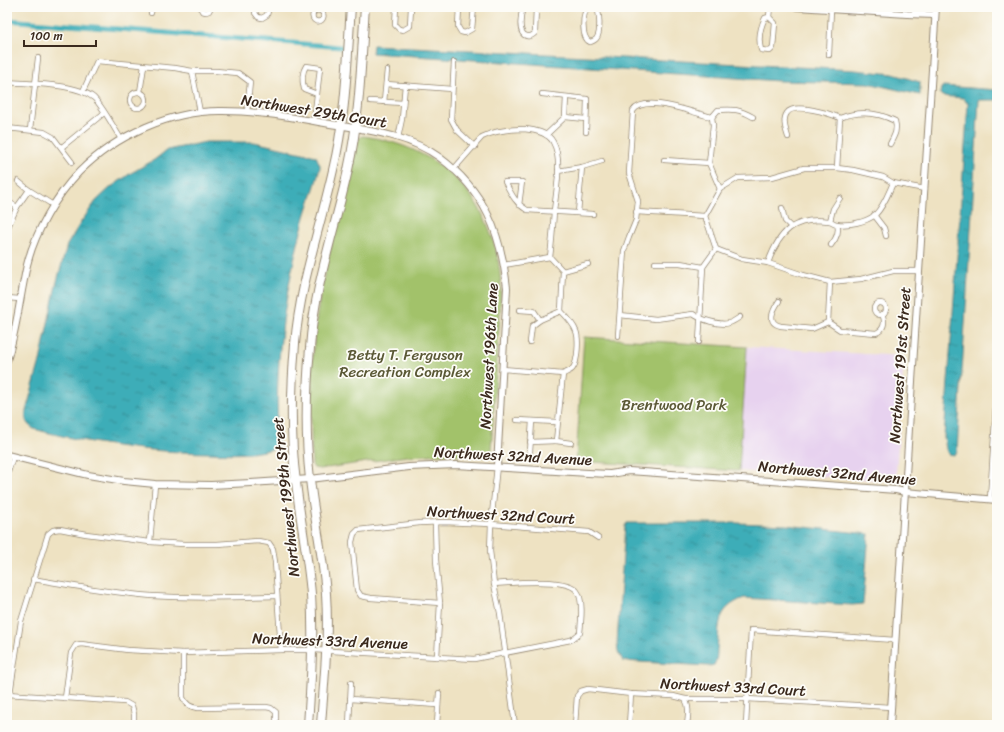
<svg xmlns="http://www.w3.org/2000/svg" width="1004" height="732" font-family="Sriracha,sans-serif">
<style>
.built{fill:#e7d2ef}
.park{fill:#a2c26a;stroke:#6e7644}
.water{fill:url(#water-ripples);stroke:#3c6c6b}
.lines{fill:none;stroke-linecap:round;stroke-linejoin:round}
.canal{stroke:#3dadb8;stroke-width:5}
.minor-casing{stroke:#948670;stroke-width:6}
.tertiary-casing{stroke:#948670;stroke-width:8}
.primary-casing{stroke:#948670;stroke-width:10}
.minor{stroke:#fff;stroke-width:4.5}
.tertiary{stroke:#fff;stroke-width:6}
.primary{stroke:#fff;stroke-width:8}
.labels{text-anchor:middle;stroke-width:3.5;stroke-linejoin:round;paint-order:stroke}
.street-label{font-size:15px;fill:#3b2a1e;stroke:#fdfcf7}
.park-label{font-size:15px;fill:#5a5835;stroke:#fdfcf7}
</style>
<defs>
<pattern id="water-ripples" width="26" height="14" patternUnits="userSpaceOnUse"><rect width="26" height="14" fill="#3dadb8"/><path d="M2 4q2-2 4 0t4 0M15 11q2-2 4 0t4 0" fill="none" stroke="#348d95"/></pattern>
</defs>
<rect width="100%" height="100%" fill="#fdfcf7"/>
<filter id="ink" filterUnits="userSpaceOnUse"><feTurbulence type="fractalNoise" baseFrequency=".025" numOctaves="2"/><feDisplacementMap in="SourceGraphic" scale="8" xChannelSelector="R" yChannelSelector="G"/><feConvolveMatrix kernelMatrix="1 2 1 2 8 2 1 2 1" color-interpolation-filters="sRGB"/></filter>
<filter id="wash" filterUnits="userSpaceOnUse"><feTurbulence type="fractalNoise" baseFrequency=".012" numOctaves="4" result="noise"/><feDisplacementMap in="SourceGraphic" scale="16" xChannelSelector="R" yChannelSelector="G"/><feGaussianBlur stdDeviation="0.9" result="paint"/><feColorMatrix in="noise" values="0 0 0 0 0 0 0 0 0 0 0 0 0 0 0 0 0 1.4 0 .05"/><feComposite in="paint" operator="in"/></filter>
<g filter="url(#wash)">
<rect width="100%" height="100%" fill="#eee2c2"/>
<!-- built -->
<polygon class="built" points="747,347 904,356 896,476 895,478 892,481 739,471"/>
<!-- park -->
<g class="park">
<path d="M363 136C450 148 502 210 501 297L491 451 489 455 485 457 445 454 407 456 320 469 314 468 312 465C310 407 310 348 321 291 331 240 347 190 358 140L360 137Z"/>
<polygon points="584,337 747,347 739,471 576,461"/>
</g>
<!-- water -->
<g class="water">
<polygon points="373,45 855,70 893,74 920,82 920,95 868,83 779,81 372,53"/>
<polygon points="943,86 997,90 997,100 979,100 957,451 955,455 948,454 946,449 944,437 968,104 963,98 942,96 940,94 941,88"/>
<path d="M206 142H254L316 156C317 159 319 162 320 165 321 170 307 209 305 217 284 292 273 370 279 447 256 455 233 454 209 453 150 452 92 445 34 429 26 424 25 421 26 411L40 361 56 285 67 245 81 222 96 201 111 187 131 173 154 160 167 150Z"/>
<path d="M627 523H737L786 525 869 534 863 604 852 605 744 598C716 609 720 623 717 649 717 655 717 660 714 665L709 666 623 661 618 652 617 643 625 526Z"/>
</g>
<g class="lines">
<!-- canal -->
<polyline class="canal" points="7,20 341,47"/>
</g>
</g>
<g filter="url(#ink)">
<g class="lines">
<defs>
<g id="minor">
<polyline points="200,7 202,11 206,12 209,11 211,7"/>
<polyline points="257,7 255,13 258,17 262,18 267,15 268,11 266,7"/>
<polyline points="396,7 395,25 399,29 403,30 410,26 411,7"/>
<polyline points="459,7 458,27 461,32 465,33 472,29 474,7"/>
<path d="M523 7C521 14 517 34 527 36 531 37 533 35 535 33L536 7"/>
<path d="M588 7C582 14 581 38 590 42 593 41 594 41 596 39 601 34 600 12 596 7"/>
<circle cx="318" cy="16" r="5.5"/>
<polyline points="151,13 152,7"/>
<path d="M769 17 775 23 773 48 770 51 761 50C758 39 760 28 765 18Z"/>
<polyline points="769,17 770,7"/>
<polyline points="829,55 831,9"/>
<polyline points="454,62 451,119 457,130 475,147"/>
<polyline points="192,71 200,112"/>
<path d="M7 82C30 84 77 83 94 98 103 107 114 128 121 139"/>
<polyline points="386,84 452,89"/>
<polyline points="83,91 97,61 175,68 192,71 216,71 238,73 250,82 247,112"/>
<polyline points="140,92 144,66"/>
<circle cx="138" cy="100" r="8"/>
<polyline points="542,94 587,99 586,132"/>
<polyline points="370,101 403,103"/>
<polyline points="384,102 387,70"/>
<polyline points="565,117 586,119"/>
<path d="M712 117 718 110C734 109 739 109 753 117"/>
<path d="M314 121 320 68 306 66C302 72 302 81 304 89L317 94"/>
<polyline points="7,128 44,132 53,137 72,162"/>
<polyline points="30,130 38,58"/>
<polyline points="546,135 565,117 566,97"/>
<path d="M788 137C786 130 782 120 787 113 794 102 831 114 840 118 858 111 877 112 895 121 898 130 894 136 890 144"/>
<polyline points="398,138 402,119 405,85"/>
<polyline points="62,147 104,113"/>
<polyline points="664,160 709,163"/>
<polyline points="837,168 840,118"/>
<path d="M453 170 482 137C494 131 510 129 524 129 534 130 548 132 553 142 563 159 556 192 554 211 553 227 552 242 550 257L563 271 561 311C567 317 573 323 576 331 579 338 578 361 573 368 571 371 567 372 563 374L502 369"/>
<polyline points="558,171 582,167 602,161"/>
<polyline points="18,181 29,190 53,205"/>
<polyline points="720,189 738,178 772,177 804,168 837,168 853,170 883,177 893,183 925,189"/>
<polyline points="7,201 17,207"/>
<path d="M519 205 522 182H505C511 193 515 203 527 210L593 214"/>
<polyline points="782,208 785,221 791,227"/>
<polyline points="636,212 705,216"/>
<polyline points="578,213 582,167"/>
<polyline points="874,215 884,228 886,236"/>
<polyline points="830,221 833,209 840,198"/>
<polyline points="7,229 17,207 29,190"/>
<path d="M831 245C836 239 840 232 837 224"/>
<polyline points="716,249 742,259 768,263 803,275 830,282 861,279 893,271 919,271"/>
<polyline points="655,263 680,263 703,267"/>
<path d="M768 263C779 232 794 216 829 221 832 221 834 224 837 224 848 226 866 222 875 215 884 206 888 194 893 183"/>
<polyline points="504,265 550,257"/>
<polyline points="563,271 588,264"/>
<polyline points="7,298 20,299"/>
<path d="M779 301C773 310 766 323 781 326L812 329 828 322 840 330 876 333C884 330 886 322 882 314"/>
<circle cx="880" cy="309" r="6"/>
<polyline points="520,310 534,311 540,320"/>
<path d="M620 315 656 319 693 314C700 319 720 326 729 323 733 322 737 319 740 317"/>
<polyline points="828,322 830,282"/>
<path d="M618 336 624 251 629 237 636 220 638 201 629 173 633 111C645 93 695 114 712 117"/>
<polyline points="530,342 532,326 540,320 561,311"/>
<polyline points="699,342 703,267 716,249 705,216 720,189 709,163 713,125 712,117"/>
<polyline points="517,420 557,422"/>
<polyline points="556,441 571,443"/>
<polyline points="530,442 556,441 563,374"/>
<polyline points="530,452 532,421"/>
<polyline points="497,466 491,524 490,551 494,584 500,613 515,725"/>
<polyline points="7,475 13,457"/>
<polyline points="990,499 997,389"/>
<polyline points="435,523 436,560 440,603 437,657"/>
<polyline points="150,542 155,484"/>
<path d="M33 579C73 586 112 593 152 596 194 599 236 597 277 596"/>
<polyline points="440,603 371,598 361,596 357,590 352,542 354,534 358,530 420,523 444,522 491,524 589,532 598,538"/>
<path d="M183 653V698C187 705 190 707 198 708L266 707 271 708 276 712V725"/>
<polyline points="7,694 125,702 132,706 134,714 134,725"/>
<polyline points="10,694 21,621 48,534 53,530 60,529 86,534 150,542 184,544 217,544 258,541 269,543 273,549 275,562 281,650"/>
<path d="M65 698 71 653 76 645 81 644 128 650 183 653 281 650H313L474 659 571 640 580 633C581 622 584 600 577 591 568 577 510 583 494 584"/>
<polyline points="350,699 438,705"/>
<path d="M685 699C690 707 688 716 687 725"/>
<polyline points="349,725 351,683"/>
<polyline points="437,725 439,693"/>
<polyline points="575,725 577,696 581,691 588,689 631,694 673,696 685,699 747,699 891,707"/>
<polyline points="629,725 631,694"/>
<polyline points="746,725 751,630 895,640"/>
</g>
<g id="tertiary">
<polyline points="797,7 907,14 935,15"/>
<polyline points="915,13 921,11 927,7"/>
<path d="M7 360C17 329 20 296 27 265 35 232 56 196 79 172 116 135 171 110 223 111 261 111 300 119 337 125 372 131 410 136 439 157 485 191 501 233 507 288L497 466"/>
<polyline points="7,455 88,475 124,481 155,484 211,485 251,483 310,479 409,467 456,465 588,473 610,474 629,471 896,490 905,492 997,500"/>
<polyline points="890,725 936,7"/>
</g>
<g id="primary">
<path d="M308 725C311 681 314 638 311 594 308 557 300 519 296 482 290 436 291 390 295 344 300 284 320 228 333 170 346 116 347 62 351 7"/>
<path d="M321 725C324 681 329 638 326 594 323 555 314 517 310 479 305 435 306 391 310 348 314 287 335 229 348 170 360 116 361 62 365 7"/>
</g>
</defs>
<!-- minor casing -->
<use href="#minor" class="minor-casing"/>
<!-- tertiary casing -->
<use href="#tertiary" class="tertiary-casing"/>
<!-- primary casing -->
<use href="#primary" class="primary-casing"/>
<!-- minor -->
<use href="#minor" class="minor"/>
<!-- tertiary -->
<use href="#tertiary" class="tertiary"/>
<!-- primary -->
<use href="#primary" class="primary"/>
</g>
</g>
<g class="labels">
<!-- street labels -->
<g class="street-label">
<text transform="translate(314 111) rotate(9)" y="5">Northwest 29th Court</text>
<text transform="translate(489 356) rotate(-87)" y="5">Northwest 196th Lane</text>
<text transform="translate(900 365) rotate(-86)" y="5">Northwest 191st Street</text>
<text transform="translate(513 456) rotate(3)" y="5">Northwest 32nd Avenue</text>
<text transform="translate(837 473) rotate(5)" y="5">Northwest 32nd Avenue</text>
<text transform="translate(286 497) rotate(-96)" y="5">Northwest 199th Street</text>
<text transform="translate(501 515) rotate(3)" y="5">Northwest 32nd Court</text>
<text transform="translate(330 641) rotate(2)" y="5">Northwest 33rd Avenue</text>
<text transform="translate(733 687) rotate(3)" y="5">Northwest 33rd Court</text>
</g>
<!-- park labels -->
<g class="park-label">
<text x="405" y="360">Betty T. Ferguson<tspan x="405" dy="17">Recreation Complex</tspan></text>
<text x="674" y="410">Brentwood Park</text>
</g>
</g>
<!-- margin -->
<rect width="1004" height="732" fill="none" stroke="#fdfcf7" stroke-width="24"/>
<!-- scale -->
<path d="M24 40v6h72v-6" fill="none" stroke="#3b2a1e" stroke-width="2"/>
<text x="30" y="40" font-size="12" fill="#3b2a1e" stroke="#fdfcf7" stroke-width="3" paint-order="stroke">100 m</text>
</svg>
